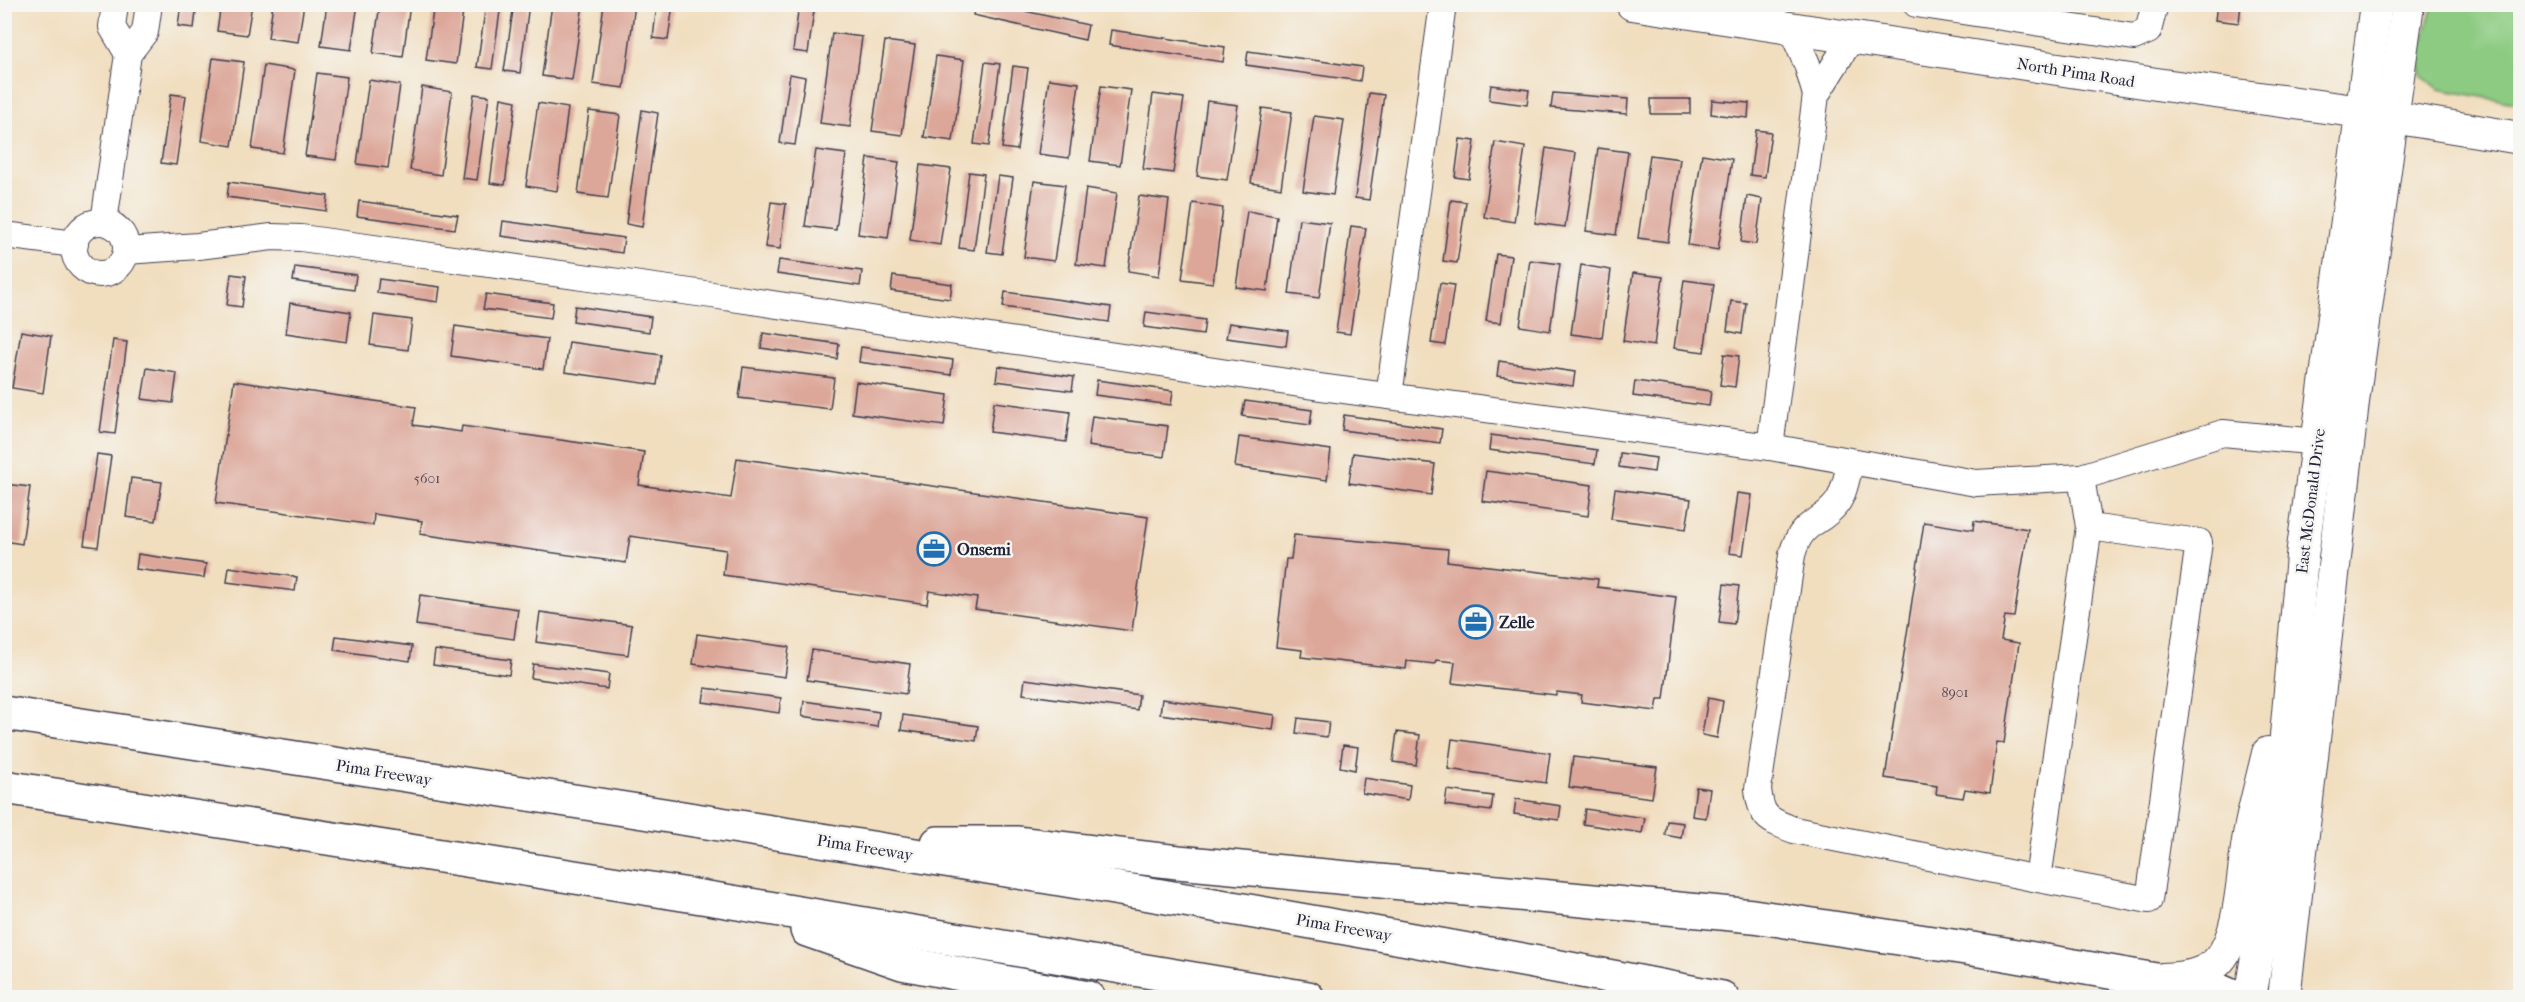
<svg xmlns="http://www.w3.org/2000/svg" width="2525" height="1002" font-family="'IM FELL French Canon',serif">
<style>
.green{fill:#8ccb81;stroke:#57765e;stroke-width:1.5}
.building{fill:#dca698}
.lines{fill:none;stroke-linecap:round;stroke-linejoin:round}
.minor-casing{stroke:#413e4f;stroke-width:28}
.major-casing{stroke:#413e4f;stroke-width:34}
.highway-casing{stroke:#413e4f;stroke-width:36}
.minor{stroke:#fff;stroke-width:26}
.major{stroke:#fff;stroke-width:32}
.highway{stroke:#fff;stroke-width:33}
.labels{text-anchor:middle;stroke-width:5;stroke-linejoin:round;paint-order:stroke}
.number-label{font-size:14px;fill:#504352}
.street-label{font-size:16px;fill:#22223b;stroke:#f6f6f2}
.poi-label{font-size:16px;font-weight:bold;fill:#22223b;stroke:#f6f6f2;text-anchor:start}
</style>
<rect width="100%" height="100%" fill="#f6f6f2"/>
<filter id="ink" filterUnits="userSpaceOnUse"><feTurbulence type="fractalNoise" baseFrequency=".0167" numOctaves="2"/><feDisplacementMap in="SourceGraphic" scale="12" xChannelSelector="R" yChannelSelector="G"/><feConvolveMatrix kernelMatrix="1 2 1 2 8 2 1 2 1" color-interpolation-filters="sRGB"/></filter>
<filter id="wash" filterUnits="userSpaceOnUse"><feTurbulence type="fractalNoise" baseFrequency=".008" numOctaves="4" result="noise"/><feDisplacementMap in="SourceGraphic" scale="24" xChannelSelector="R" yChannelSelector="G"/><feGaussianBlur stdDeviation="1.35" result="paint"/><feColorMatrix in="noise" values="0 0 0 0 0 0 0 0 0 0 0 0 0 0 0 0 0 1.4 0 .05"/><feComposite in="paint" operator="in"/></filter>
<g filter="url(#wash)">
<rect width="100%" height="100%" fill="#f1debf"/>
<!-- green -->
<polygon class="green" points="2433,5 2520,5 2520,104 2438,89 2422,76 2418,56"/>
<g id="blocks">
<!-- building -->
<g class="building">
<polygon points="181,4 197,4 194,28 178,26"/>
<polygon points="221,4 252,4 247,35 217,31"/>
<polygon points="273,4 304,4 298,42 268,38"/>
<polygon points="327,4 358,4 351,50 321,46"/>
<polygon points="380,4 410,4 403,57 373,53"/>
<polygon points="434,4 464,4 456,64 426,60"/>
<polygon points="486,4 501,4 492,69 477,67"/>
<polygon points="514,4 529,4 520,73 504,71"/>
<polygon points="552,4 583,4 572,80 542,76"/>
<polygon points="604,4 635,4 624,88 593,84"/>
<polygon points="657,4 673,4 668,40 653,38"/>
<polygon points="799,4 815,4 808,53 793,51"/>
<polygon points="975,4 993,4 1088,25 1085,40 973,15"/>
<polygon points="2217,4 2241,4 2239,23 2215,20"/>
<polygon points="1111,30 1225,47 1223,62 1109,45"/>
<polygon points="832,33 862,37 850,127 820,123"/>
<polygon points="885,41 915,45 902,135 872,131"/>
<polygon points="1248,51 1362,67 1360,81 1246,65"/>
<polygon points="936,56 964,60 953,141 924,137"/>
<polygon points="213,58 244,62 232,146 201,141"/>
<polygon points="985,62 1000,64 989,146 974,144"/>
<polygon points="264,65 295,70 283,153 252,149"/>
<polygon points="1013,66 1028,68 1017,150 1002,148"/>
<polygon points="317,73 347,77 336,160 305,156"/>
<polygon points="790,74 805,77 795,145 780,143"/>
<polygon points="1049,79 1079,83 1069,158 1038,154"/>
<polygon points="369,80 400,85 388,168 357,164"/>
<polygon points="1491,85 1529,90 1527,105 1489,100"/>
<polygon points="1101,86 1131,90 1120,165 1090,161"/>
<polygon points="422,87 452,92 441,175 410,170"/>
<polygon points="1369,93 1384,95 1369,200 1355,198"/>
<polygon points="1553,93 1628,99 1627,114 1551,108"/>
<polygon points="171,94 186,96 176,165 161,163"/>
<polygon points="474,94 489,96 477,180 462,178"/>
<polygon points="1153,94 1184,98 1173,173 1143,169"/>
<polygon points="501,98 516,101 505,185 490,183"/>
<rect x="1651" y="99" width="39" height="15"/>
<polygon points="1712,100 1749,103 1748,118 1711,114"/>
<polygon points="1207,101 1238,105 1227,180 1197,176"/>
<polygon points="538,103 568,108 557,191 526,186"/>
<polygon points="1262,108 1292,112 1281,188 1251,183"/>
<polygon points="642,110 658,113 642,227 626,224"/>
<polygon points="589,111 620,115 608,198 578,194"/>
<polygon points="1314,116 1344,120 1333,195 1303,191"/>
<polygon points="1756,130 1771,132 1765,177 1750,175"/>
<polygon points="1460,139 1475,141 1469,179 1455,177"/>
<polygon points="1495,142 1525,147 1514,222 1484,217"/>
<polygon points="1546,148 1576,153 1565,227 1535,223"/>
<polygon points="1598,148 1628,152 1616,235 1586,231"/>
<polygon points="816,150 846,154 836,230 805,226"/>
<polygon points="1702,154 1732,159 1718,250 1688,245"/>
<polygon points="1650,155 1680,159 1668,242 1638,238"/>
<polygon points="868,158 899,162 888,238 858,234"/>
<polygon points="920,165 951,169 940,245 910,240"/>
<polygon points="969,172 984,174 974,250 959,248"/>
<polygon points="998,176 1013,178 1002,254 987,252"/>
<polygon points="1034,181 1065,185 1054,261 1024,257"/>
<polygon points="229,182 328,196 326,211 227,197"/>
<polygon points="1086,188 1117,193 1106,268 1076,264"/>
<polygon points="1139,196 1169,200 1159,276 1128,271"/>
<polygon points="1747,196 1762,199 1756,244 1741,242"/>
<polygon points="1451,200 1466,202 1457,263 1443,261"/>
<polygon points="359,201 458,215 455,229 357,216"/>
<polygon points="771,202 786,204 780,249 765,247"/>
<polygon points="1193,203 1223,208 1213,283 1182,279"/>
<polygon points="1247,211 1277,216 1267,291 1236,287"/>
<polygon points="1299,219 1330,223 1319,298 1289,294"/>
<polygon points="503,221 624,238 622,253 501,236"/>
<polygon points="1351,226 1366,228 1350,334 1336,332"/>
<polygon points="1496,254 1511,256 1501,323 1486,321"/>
<polygon points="779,260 862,271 860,286 777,274"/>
<polygon points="1530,260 1560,264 1550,331 1520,326"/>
<polygon points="1581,265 1611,270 1602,338 1571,334"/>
<polygon points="295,267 356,275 354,290 293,281"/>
<polygon points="1633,273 1663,277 1654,346 1623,341"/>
<polygon points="231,274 246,276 242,307 227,305"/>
<polygon points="893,276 952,284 950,299 891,291"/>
<polygon points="379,279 440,287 438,302 377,293"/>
<polygon points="1684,280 1714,284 1704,352 1674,348"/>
<polygon points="1440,283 1454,285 1445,345 1431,343"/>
<polygon points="1005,292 1111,307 1109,322 1003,307"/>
<polygon points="486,294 553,303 551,318 483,309"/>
<polygon points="1731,301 1746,303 1742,334 1727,331"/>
<polygon points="290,303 351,312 347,342 286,333"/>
<polygon points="575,306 651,317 649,332 573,321"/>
<polygon points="1146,312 1205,320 1203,335 1144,327"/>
<polygon points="374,315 412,320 408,350 370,345"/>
<polygon points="1229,323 1288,331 1286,346 1226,338"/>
<polygon points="455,326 547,339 543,369 451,356"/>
<polygon points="21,331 51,336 43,393 12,388"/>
<polygon points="763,333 839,344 837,359 761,348"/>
<polygon points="113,340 127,342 115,434 100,432"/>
<polygon points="569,342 661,355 657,385 565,372"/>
<polygon points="861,347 953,360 951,375 859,362"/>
<polygon points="1724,354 1739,356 1735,387 1720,385"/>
<polygon points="1499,361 1575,372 1573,386 1497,376"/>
<polygon points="998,366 1074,377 1072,391 996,381"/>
<polygon points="743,367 834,378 830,409 739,398"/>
<polygon points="147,368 177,373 173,403 142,399"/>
<polygon points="1097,380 1173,391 1171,405 1095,395"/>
<polygon points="234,381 416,407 413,425 461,432 462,426 644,452 639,485 731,498 737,458 1148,517 1132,631 975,609 977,598 929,591 927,604 723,575 726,550 630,536 626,563 420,534 422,521 374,514 373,525 216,503"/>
<polygon points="1635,381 1711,391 1709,406 1633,396"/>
<polygon points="856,382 948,395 944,426 852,413"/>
<polygon points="1245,401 1312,410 1310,425 1242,416"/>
<polygon points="994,402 1070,412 1066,442 990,432"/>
<polygon points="1344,415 1442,429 1440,443 1342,430"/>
<polygon points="1092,416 1168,426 1164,457 1088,446"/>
<polygon points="1491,435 1597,450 1595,464 1489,450"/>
<polygon points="1239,437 1331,450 1327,480 1235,467"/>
<polygon points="1353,453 1435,464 1431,495 1349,483"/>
<polygon points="1620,453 1656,458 1654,472 1619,467"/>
<polygon points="97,454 111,456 98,547 84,545"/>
<polygon points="1486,471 1592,485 1588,516 1482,501"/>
<polygon points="131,478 162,482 156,521 126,517"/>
<polygon points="4,484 30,487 22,544 4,541"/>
<polygon points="1615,489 1691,499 1686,529 1611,519"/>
<polygon points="1737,493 1752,495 1743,555 1729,553"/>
<polygon points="1974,521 2028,529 2014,617 2005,616 2001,640 2019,643 2004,743 1997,742 1990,793 1965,789 1963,798 1936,794 1937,786 1885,778 1924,522 1973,530"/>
<polygon points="1294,535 1448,549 1447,561 1598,579 1597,587 1676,597 1664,699 1658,699 1656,711 1581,702 1582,695 1557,692 1556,695 1452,683 1455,662 1436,660 1435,664 1407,661 1406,669 1301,657 1302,650 1276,647 1286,559 1291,559"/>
<polygon points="138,554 206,564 204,578 136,569"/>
<polygon points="229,567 297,577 295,591 227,582"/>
<polygon points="1724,584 1739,586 1734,624 1719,622"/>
<polygon points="420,595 518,609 514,639 416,625"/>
<polygon points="540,612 632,625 628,655 536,642"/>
<polygon points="697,634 789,647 785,677 693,664"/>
<polygon points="336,636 412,646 410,661 334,650"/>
<polygon points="435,650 511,660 509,675 433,665"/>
<polygon points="812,650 910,664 906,694 807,680"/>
<polygon points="533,664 609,674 607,689 531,678"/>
<polygon points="1025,679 1139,695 1137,710 1023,694"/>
<polygon points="705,688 781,698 779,713 703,702"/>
<polygon points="1708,698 1723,701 1717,738 1702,735"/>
<polygon points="1162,699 1275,715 1273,730 1160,714"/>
<polygon points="804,701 879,712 877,727 802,716"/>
<polygon points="903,715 978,726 976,741 901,730"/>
<polygon points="1298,718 1329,722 1327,737 1296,733"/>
<polygon points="1397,732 1420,735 1416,765 1393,762"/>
<polygon points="1452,739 1550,753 1546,783 1448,769"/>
<polygon points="1343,745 1358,747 1355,770 1340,767"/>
<polygon points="1573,757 1657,767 1652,798 1569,787"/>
<polygon points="1364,778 1410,785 1408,800 1362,793"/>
<polygon points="1696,787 1710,789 1706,818 1692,816"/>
<polygon points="1447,790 1493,796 1491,811 1445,805"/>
<polygon points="1516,799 1561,806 1559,820 1514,814"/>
<polygon points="1585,809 1645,818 1642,833 1583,824"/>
<polygon points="1667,821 1683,823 1681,838 1665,835"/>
</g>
</g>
</g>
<g filter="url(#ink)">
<use href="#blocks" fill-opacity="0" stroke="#413e4f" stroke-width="1.5"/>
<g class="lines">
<defs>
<g id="minor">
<polyline points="115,4 112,27 128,54"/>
<polyline points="1916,4 2134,37 2148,31 2155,4"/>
<polyline points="1791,28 1807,64 1816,95"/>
<polyline points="104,222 128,54 145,32 149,4"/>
<circle cx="100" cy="248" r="26"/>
<polyline points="4,235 75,244"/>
<polyline points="126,251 198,246 272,237 301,238 712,295 1320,387 1770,447 1976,483 2081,477 2223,433 2318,442"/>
<polyline points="1389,396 1443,4"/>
<polyline points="1770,447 1816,95 1852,37"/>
<path d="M1851 462C1847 474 1845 492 1837 503 1819 527 1802 518 1792 555L1758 789C1761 818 1768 820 1794 830L2038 879"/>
<polyline points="2081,477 2089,527 2038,879 2149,900 2199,542 2089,527"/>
</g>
<g id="major">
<polyline points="1632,4 2163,85 2362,112 2520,138"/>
<path d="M2163 979C2183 978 2205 976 2219 960 2243 933 2242 866 2250 830 2255 804 2262 779 2268 753"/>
<polyline points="2250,998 2277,837 2302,556 2376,4"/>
<polyline points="2284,998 2353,402 2408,4"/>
</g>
<g id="highway">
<path d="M4 713C578 802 1152 886 1722 998"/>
<polyline points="4,787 714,899 1308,998"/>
<polyline points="938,843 1016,843 1178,862 1753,916 1999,953 2220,991 2236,998"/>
<polyline points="807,930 902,963 1088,998"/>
</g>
</defs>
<!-- minor casing -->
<use href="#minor" class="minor-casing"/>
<!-- major casing -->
<use href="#major" class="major-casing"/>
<!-- highway casing -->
<use href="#highway" class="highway-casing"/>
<!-- minor -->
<use href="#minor" class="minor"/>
<!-- major -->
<use href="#major" class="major"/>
<!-- highway -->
<use href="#highway" class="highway"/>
</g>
</g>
<!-- icons -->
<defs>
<symbol id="office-ring" viewBox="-11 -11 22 22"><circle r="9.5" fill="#f6f6f2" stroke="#1f6fb2" stroke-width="1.5"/><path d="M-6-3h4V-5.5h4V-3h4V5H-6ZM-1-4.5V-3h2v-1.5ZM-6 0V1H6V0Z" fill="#1f6fb2"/></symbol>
</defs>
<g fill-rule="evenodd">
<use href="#office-ring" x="915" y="530" width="38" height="38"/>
<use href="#office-ring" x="1457" y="603" width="38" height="38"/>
</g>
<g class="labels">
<!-- number labels -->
<g class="number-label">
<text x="427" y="483">5601</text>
<text x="1955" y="697">8901</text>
</g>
<!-- street labels -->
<g class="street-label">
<text transform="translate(2076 72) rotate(9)" y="6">North Pima Road</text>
<text transform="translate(2310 501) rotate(-83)" y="6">East McDonald Drive</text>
<text transform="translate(384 772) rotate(9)" y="6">Pima Freeway</text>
<text transform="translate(865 847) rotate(9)" y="6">Pima Freeway</text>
<text transform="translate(1344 927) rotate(10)" y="6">Pima Freeway</text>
</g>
<!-- poi labels -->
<g class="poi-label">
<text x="957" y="555">Onsemi</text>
<text x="1499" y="628">Zelle</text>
</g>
</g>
<!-- margin -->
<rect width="2525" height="1002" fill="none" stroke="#f6f6f2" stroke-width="24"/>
</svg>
